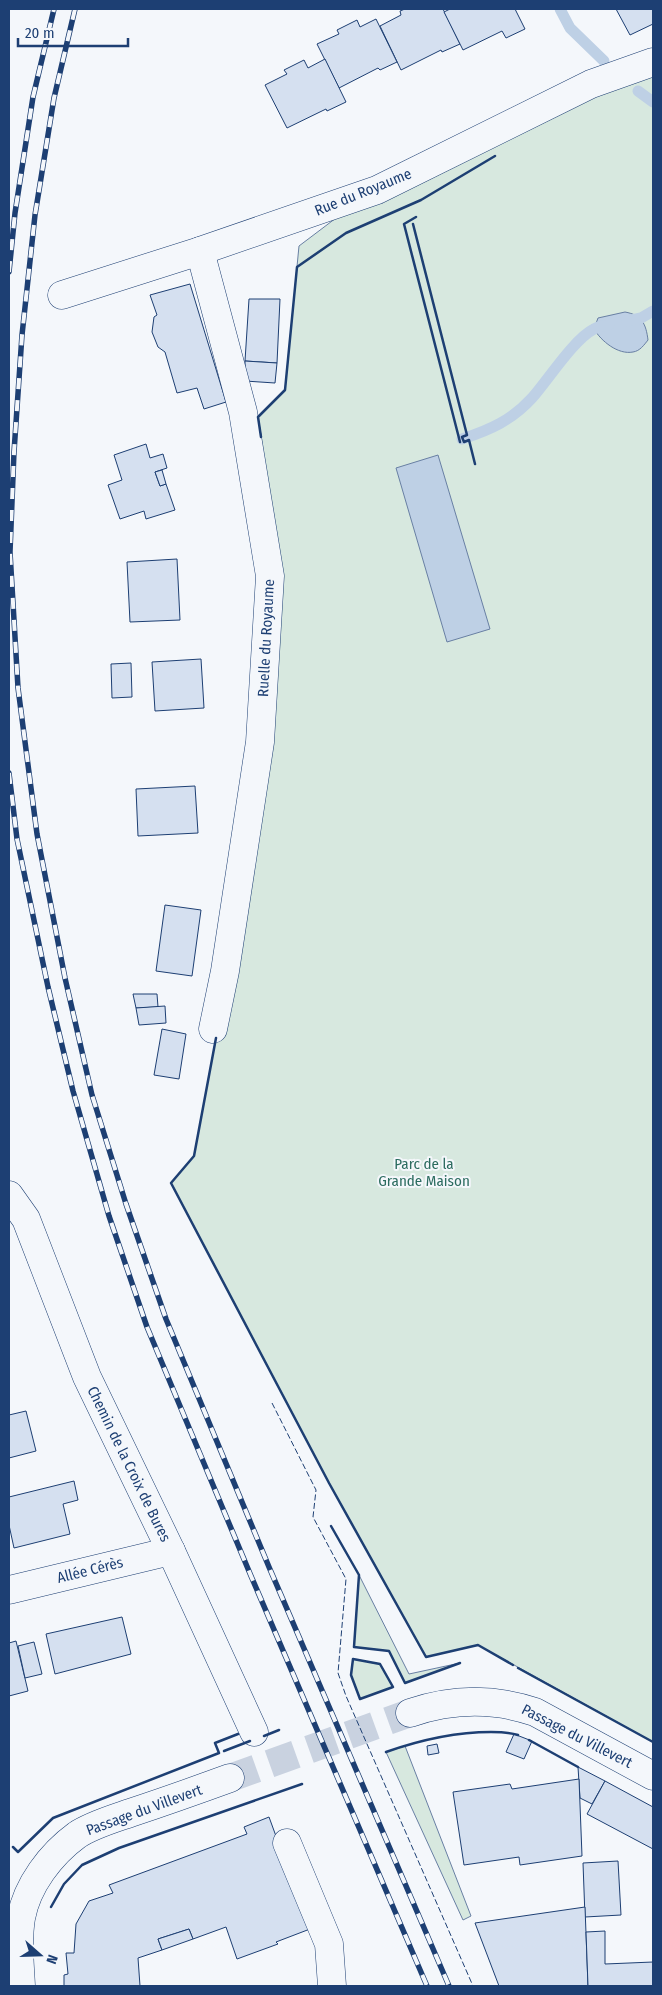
<svg xmlns="http://www.w3.org/2000/svg" width="662" height="1995" font-family="'Fira Sans Condensed',sans-serif">
<style>
.green{fill:#d7e8df;stroke:#687fa3}
.water{fill:#bed0e5;stroke:#687fa3}
.lines{fill:none;stroke-linecap:round;stroke-linejoin:round}
.stream{stroke:#bed0e5;stroke-width:11}
.building{fill:#d5e0f0;stroke:#1d3f73}
.minor-tunnel{stroke:#c9d2e0;stroke-width:28;stroke-dasharray:28 14;stroke-linecap:butt}
.minor-casing{stroke:#1d3f73;stroke-width:29}
.minor{stroke:#f4f7fb;stroke-width:28}
.rail-casing{stroke:#1d3f73;stroke-width:5.5}
.rail{stroke:#f4f7fb;stroke-width:4;stroke-dasharray:11;stroke-linecap:butt}
.fence{stroke:#1d3f73;stroke-width:1;stroke-dasharray:6 2.5;stroke-linecap:butt}
.wall{stroke:#1d3f73;stroke-width:2.5}
.labels{text-anchor:middle;stroke-width:4;stroke-linejoin:round;paint-order:stroke}
.street-label{font-size:15px;fill:#1d3f73;stroke:#f4f7fb}
.park-label{font-size:15px;fill:#2c6c60;stroke:#f4f7fb}
</style>
<rect width="100%" height="100%" fill="#f4f7fb"/>
<!-- green -->
<g class="green">
<polygon points="641,73 653,77 653,1742 478,1645 426,1657 329,1483 171,1183 194,1156 233,946 282,581 258,417 285,390 299,246 340,215"/>
<polygon points="359,1575 409,1674 460,1663 405,1683 389,1651 354,1647"/>
<polygon points="353,1659 380,1664 393,1687 360,1699 351,1675"/>
<polygon points="405,1746 471,1916 463,1920 386,1752"/>
</g>
<!-- water -->
<g class="water">
<path d="M625 312C642 315 646 324 648 340 644 345 640 351 633 352 618 355 601 341 594 329L598 318Z"/>
<polygon points="438,455 490,629 447,642 396,468"/>
</g>
<g class="lines">
<!-- stream -->
<g class="stream">
<polyline points="560,9 570,28 604,61"/>
<polyline points="638,91 653,102"/>
<polyline points="627,321 641,318 653,311"/>
<path d="M462 439C490 430 512 420 532 398 548 380 574 339 594 329 598 326 605 326 609 325"/>
</g>
</g>
<!-- building -->
<g class="building">
<polygon points="405,9 443,9 460,44 442,52 441,50 401,70 380,26 401,15 400,11"/>
<polygon points="450,9 515,9 525,29 506,38 502,31 463,50 444,12"/>
<polygon points="616,9 653,9 653,24 630,35"/>
<polygon points="376,19 397,62 380,70 378,68 339,88 317,44 339,34 337,30 357,20 360,27"/>
<polygon points="325,59 346,102 327,111 326,109 287,128 265,85 287,74 284,70 304,60 308,68"/>
<polygon points="190,284 226,402 204,409 197,388 177,393 165,352 158,347 152,332 154,317 157,315 150,295"/>
<polygon points="249,299 280,299 277,363 245,361"/>
<polygon points="245,361 277,363 275,383 245,381"/>
<polygon points="146,444 150,458 163,454 167,468 155,472 160,486 166,484 175,510 146,519 144,511 120,519 108,485 122,480 114,455"/>
<polygon points="162,470 166,484 160,486 155,472"/>
<polygon points="177,559 180,620 130,622 127,562"/>
<polygon points="201,659 204,708 155,711 152,662"/>
<polygon points="131,663 132,697 112,698 111,664"/>
<polygon points="195,786 198,833 138,836 136,789"/>
<polygon points="165,905 201,910 192,976 156,971"/>
<polygon points="133,994 157,994 158,1007 136,1008"/>
<polygon points="165,1006 166,1023 139,1025 136,1008"/>
<polygon points="162,1029 186,1034 179,1079 154,1075"/>
<polygon points="26,1411 36,1451 9,1458 9,1415"/>
<polygon points="74,1481 78,1500 63,1504 70,1534 14,1548 9,1525 9,1497"/>
<polygon points="122,1617 131,1654 55,1674 46,1634"/>
<polygon points="16,1641 28,1691 9,1696 9,1643"/>
<polygon points="34,1642 42,1674 25,1678 18,1646"/>
<polygon points="514,1734 532,1741 524,1759 506,1752"/>
<polygon points="437,1744 439,1753 428,1755 427,1746"/>
<polygon points="578,1767 605,1781 592,1804 580,1798"/>
<polygon points="579,1779 582,1856 520,1865 519,1857 464,1865 453,1792 510,1784 512,1789"/>
<polygon points="605,1781 653,1807 653,1849 587,1814"/>
<polygon points="269,1817 310,1929 276,1942 278,1944 237,1959 226,1927 193,1939 189,1929 158,1939 162,1950 138,1958 140,1986 64,1986 64,1975 68,1974 66,1953 74,1953 76,1924 89,1901 113,1893 109,1885 247,1834 244,1827"/>
<polygon points="618,1861 621,1915 585,1917 583,1863"/>
<polygon points="585,1907 588,1986 499,1986 475,1923"/>
<polygon points="189,1929 193,1939 162,1950 158,1939"/>
<polygon points="605,1931 605,1964 653,1962 653,1986 588,1986 586,1932"/>
</g>
<g class="lines">
<!-- minor-tunnel -->
<polyline class="minor-tunnel" points="230,1778 410,1713"/>
<defs>
<g id="minor">
<polyline points="200,251 243,412 270,576 260,742 225,971 213,1029"/>
<polyline points="62,295 200,251 377,190 591,84 653,62"/>
<polyline points="9,1195 26,1219 87,1377 171,1551 254,1732"/>
<polyline points="9,1590 171,1551"/>
<path d="M410 1713C451 1699 494 1698 535 1712L653 1776"/>
<polyline points="287,1843 329,1944 332,1986"/>
<path d="M21 1986C20 1964 17 1941 21 1918 27 1885 51 1854 77 1835 92 1825 113 1819 130 1813 163 1802 197 1790 230 1778"/>
</g>
</defs>
<!-- minor casing -->
<use href="#minor" class="minor-casing"/>
<!-- minor -->
<use href="#minor" class="minor"/>
<defs>
<g id="rail">
<polyline points="75,9 54,98 35,215 22,335 14,452 10,552 18,688 37,834 65,978 92,1095 126,1204 166,1319 269,1567 449,1986"/>
<polyline points="9,272 15,213 33,97 54,9"/>
<polyline points="9,773 17,839 48,987 73,1091 109,1216 147,1327 251,1576 427,1986"/>
</g>
</defs>
<!-- rail casing -->
<use href="#rail" class="rail-casing"/>
<!-- rail -->
<use href="#rail" class="rail"/>
<!-- fence -->
<polyline class="fence" points="272,1403 316,1490 313,1517 346,1579 338,1673 346,1696 473,1986"/>
<!-- wall -->
<g class="wall">
<polyline points="416,217 404,224 460,442"/>
<polyline points="413,224 467,435 462,437 464,442 469,440 475,464"/>
<polyline points="261,437 258,417 285,390 297,267 346,233 421,200 495,156"/>
<polyline points="216,1038 194,1156 171,1183 329,1483 426,1657 478,1645 513,1665"/>
<polyline points="331,1526 359,1575 354,1647 389,1651 405,1683 460,1663"/>
<polygon points="353,1659 380,1664 393,1687 360,1699 351,1675"/>
<polyline points="518,1668 653,1742"/>
<polyline points="264,1736 279,1730"/>
<polyline points="529,1740 578,1767"/>
<polyline points="224,1751 250,1741"/>
<path d="M386 1752C420 1740 454 1732 491 1732 500 1732 509 1732 518 1735"/>
<polyline points="13,1847 18,1852 53,1818 219,1753 215,1743 238,1734"/>
<polyline points="51,1907 64,1884 82,1865 119,1848 302,1784"/>
</g>
</g>
<g class="labels">
<!-- street labels -->
<g class="street-label">
<text transform="translate(363 192) rotate(-22)" y="5">Rue du Royaume</text>
<text transform="translate(266 638) rotate(-87)" y="5">Ruelle du Royaume</text>
<text transform="translate(129 1464) rotate(64)" y="5">Chemin de la Croix de Bures</text>
<text transform="translate(90 1570) rotate(-14)" y="5">Allée Cérès</text>
<text transform="translate(577 1736) rotate(27)" y="5">Passage du Villevert</text>
<text transform="translate(144 1810) rotate(-20)" y="5">Passage du Villevert</text>
</g>
<!-- park labels -->
<g class="park-label">
<text x="424" y="1169">Parc de la<tspan x="424" dy="17">Grande Maison</tspan></text>
</g>
</g>
<!-- border -->
<rect width="662" height="1995" fill="none" stroke="#1d3f73" stroke-width="20"/>
<!-- north arrow -->
<g transform="translate(40 1955) rotate(110)" stroke="#f4f7fb" stroke-width="4" paint-order="stroke">
<path d="M0-4L9 19L0 12L-9 19Z" fill="#1d3f73"/>
<text y="-8" font-size="14" font-weight="bold" text-anchor="middle" fill="#1d3f73">N</text>
</g>
<!-- scale -->
<path d="M18 38v8h110v-8" fill="none" stroke="#1d3f73" stroke-width="2.5"/>
<text x="25" y="38" font-size="15" fill="#1d3f73" stroke="#f4f7fb" stroke-width="4" paint-order="stroke">20 m</text>
</svg>
